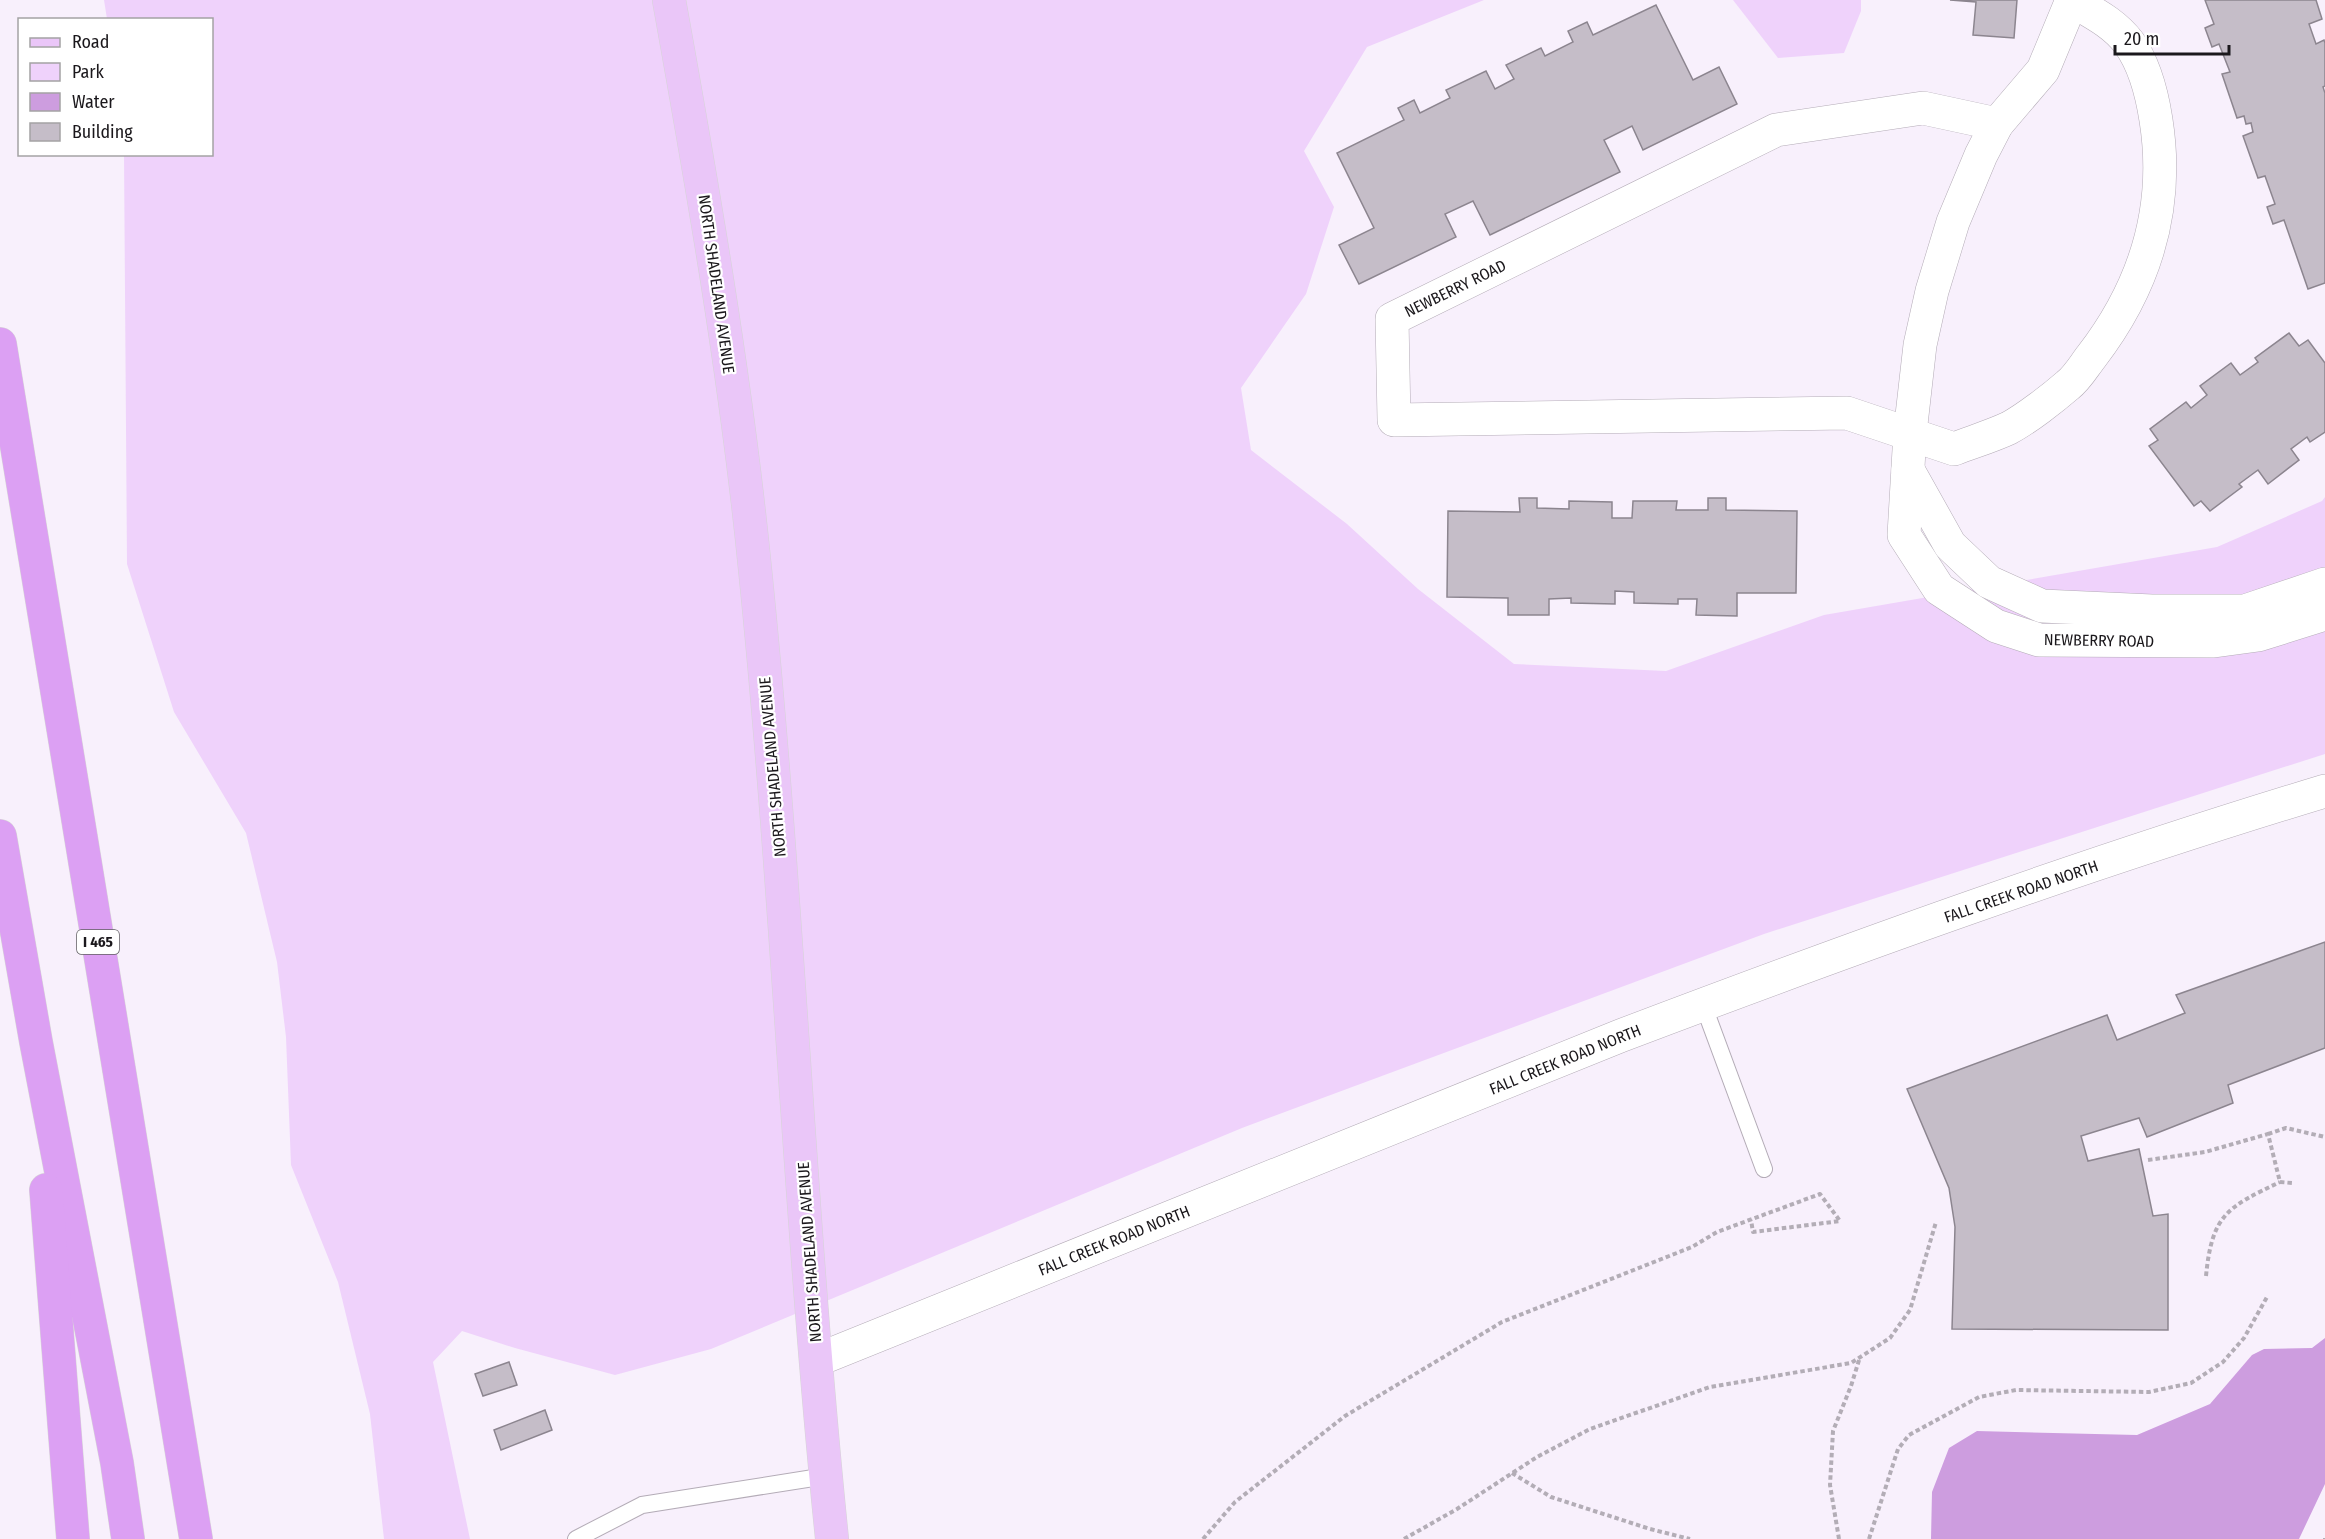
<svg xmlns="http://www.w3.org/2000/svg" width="2325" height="1539" font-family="'Fira Sans Condensed',sans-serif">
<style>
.green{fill:#efd2fb}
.water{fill:#cd9ddf}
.building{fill:#c5bdc8;stroke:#8c858f;stroke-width:1.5}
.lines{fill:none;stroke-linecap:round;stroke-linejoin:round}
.service-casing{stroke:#b4acb7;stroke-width:18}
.minor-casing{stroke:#b4acb7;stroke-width:34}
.primary-casing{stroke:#d6d5d6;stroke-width:34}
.motorway-casing{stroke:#d6d5d6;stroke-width:34}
.path{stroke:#b3adb6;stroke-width:4;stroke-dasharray:4.5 3;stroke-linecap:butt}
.service{stroke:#fff;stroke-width:16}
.minor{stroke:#fff;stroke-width:33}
.primary{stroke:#eac6f8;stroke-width:33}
.motorway{stroke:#dca0f3;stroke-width:33}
.labels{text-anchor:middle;stroke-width:4.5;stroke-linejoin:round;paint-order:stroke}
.shield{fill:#fff;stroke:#5f5d60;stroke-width:1.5}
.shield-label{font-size:15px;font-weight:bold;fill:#1b181c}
.street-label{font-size:16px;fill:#1b181c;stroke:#fff}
</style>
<rect width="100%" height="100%" fill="#f8f0fc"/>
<!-- green -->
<g class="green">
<polygon points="104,0 1484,0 1367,47 1304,151 1334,207 1306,294 1241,388 1251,450 1347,524 1418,589 1514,664 1666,671 1824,615 2217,547 2322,501 2325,497 2325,754 1764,934 1242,1128 711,1349 615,1375 515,1348 462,1331 433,1362 470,1539 384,1539 370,1414 338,1282 291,1165 286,1037 277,962 246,833 174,712 127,564 124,155 212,154 212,20 107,19"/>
<polygon points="1733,0 1861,0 1861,11 1844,53 1778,58"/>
</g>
<!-- water -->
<polygon class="water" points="2325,1338 2325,1484 2299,1539 1931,1539 1932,1492 1949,1448 1977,1431 2137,1435 2210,1404 2252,1355 2264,1349 2312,1348"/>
<!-- building -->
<g class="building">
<polygon points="1950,0 2017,0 2014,38 1973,35 1976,2"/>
<polygon points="2205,0 2316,0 2322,19 2309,24 2316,44 2324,40 2325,43 2325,86 2323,87 2325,93 2325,283 2308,289 2284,220 2273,224 2267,207 2275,204 2265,176 2258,178 2243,136 2253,132 2251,123 2246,124 2244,116 2237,118 2222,74 2230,72 2219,44 2212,47 2205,28 2214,24"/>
<polygon points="1656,5 1693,80 1719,67 1737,104 1643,150 1632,126 1604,140 1620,172 1490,235 1473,201 1445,214 1456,237 1359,284 1339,245 1374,228 1337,153 1404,120 1398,108 1414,100 1420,113 1450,98 1446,90 1486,71 1495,89 1514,79 1506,65 1541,48 1545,56 1573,42 1568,31 1587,22 1593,35"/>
<polygon points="2289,333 2299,346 2308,340 2325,363 2325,432 2310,442 2307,437 2291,449 2299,460 2268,484 2258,470 2239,484 2242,487 2210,511 2201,501 2194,506 2149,446 2158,440 2150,429 2186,402 2191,408 2207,395 2200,386 2231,363 2240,375 2258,362 2255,358"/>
<polygon points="1519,498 1537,498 1537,508 1569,509 1569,501 1612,502 1612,518 1632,518 1633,501 1677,501 1676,510 1708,510 1708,498 1726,498 1726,510 1797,511 1796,593 1737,593 1737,616 1696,615 1697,599 1678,599 1678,604 1634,603 1634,592 1615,591 1615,604 1571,603 1571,598 1549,599 1549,615 1508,615 1508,598 1447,597 1448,511 1520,512"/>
<polygon points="2325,942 2325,1048 2228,1085 2233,1103 2147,1137 2139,1118 2081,1136 2088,1161 2139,1149 2153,1216 2168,1214 2168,1330 1952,1329 1955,1227 1949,1188 1907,1089 2107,1015 2117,1040 2185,1013 2176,995"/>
<polygon points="509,1362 517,1385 483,1396 475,1374"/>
<polygon points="545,1410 552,1430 501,1450 494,1430"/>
</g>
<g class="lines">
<defs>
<g id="service">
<polyline points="1703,1004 1764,1169"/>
<polyline points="576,1539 642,1505 826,1476"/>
</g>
<g id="minor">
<polyline points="2072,0 2043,70 1997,124 1981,155 1953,222 1932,291 1920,345 1910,433 1904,535 1939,589 1996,626 2039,640 2214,641 2258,635 2325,614"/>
<path d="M1997 124 1923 108 1776 130 1392 319 1394 420 1847 413 1954 449C1972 442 1992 436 2009 428 2026 419 2053 398 2068 385 2077 378 2084 366 2091 357 2145 287 2170 209 2156 120 2152 94 2145 65 2129 43 2114 23 2093 13 2071 0"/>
<polyline points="1908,470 1950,545 1989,582 2042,606 2152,611 2245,611 2325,584"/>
<path d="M817 1360 1620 1036C1852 948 2087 863 2325 791"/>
</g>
<path id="primary" d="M669 0C703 189 736 378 755 569 788 892 799 1216 832 1539"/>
<g id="motorway">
<polyline points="0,344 196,1539"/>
<polyline points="0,836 36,1042 117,1463 128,1539"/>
<polyline points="46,1190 73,1539"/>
</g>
</defs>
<!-- service casing -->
<use href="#service" class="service-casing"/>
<!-- minor casing -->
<use href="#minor" class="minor-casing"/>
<!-- primary casing -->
<use href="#primary" class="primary-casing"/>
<!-- motorway casing -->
<use href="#motorway" class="motorway-casing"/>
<!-- path -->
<g class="path">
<polyline points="2268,1134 2286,1128 2325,1137"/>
<polyline points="2148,1160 2205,1152 2268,1134 2280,1182 2292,1183"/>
<path d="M2206 1276C2212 1214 2228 1207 2280 1182"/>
<polyline points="1512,1473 1551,1497 1650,1529 1690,1539"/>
<polyline points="1203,1539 1235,1502 1345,1416 1502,1322 1692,1247 1717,1232 1820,1194 1840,1221 1753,1232 1751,1220"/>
<polyline points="1404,1539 1457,1509 1537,1457 1590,1429 1710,1387 1851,1363 1890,1338 1910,1310 1936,1222"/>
<polyline points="1839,1539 1830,1485 1833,1431 1851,1386 1860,1357"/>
<polyline points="1869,1539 1898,1449 1909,1435 1979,1397 2016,1390 2149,1392 2191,1383 2223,1362 2244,1338 2267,1297"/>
<polyline points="2325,1539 2325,1538"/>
</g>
<!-- service -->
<use href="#service" class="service"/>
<!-- minor -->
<use href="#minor" class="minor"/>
<!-- primary -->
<use href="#primary" class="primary"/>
<!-- motorway -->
<use href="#motorway" class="motorway"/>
</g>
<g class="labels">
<!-- shield labels -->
<rect class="shield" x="77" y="930" width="42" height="24" rx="4.5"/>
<g class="shield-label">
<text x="98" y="947">I 465</text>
</g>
<!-- street labels -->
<g class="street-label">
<text transform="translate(717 284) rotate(82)" y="6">NORTH SHADELAND AVENUE</text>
<text transform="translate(1455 288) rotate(-26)" y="6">NEWBERRY ROAD</text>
<text transform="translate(2099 640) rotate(1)" y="6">NEWBERRY ROAD</text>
<text transform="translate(772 767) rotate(-95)" y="6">NORTH SHADELAND AVENUE</text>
<text transform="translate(2021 891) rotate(-19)" y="6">FALL CREEK ROAD NORTH</text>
<text transform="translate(1565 1059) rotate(-22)" y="6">FALL CREEK ROAD NORTH</text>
<text transform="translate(1114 1240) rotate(-22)" y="6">FALL CREEK ROAD NORTH</text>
<text transform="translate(809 1252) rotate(-94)" y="6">NORTH SHADELAND AVENUE</text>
</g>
</g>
<!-- legend -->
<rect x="18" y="18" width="195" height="138" fill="#ffffff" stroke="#a4a3a4" stroke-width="1.5"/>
<rect x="30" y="38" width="30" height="9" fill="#eac6f8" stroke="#a4a3a4" stroke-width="1.5"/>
<text x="72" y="48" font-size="18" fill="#1b181c">Road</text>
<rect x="30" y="63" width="30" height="18" fill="#efd2fb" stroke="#a4a3a4" stroke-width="1.5"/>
<text x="72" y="78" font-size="18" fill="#1b181c">Park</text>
<rect x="30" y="93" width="30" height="18" fill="#cd9ddf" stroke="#a4a3a4" stroke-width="1.5"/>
<text x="72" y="108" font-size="18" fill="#1b181c">Water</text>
<rect x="30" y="123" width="30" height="18" fill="#c5bdc8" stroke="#a4a3a4" stroke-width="1.5"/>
<text x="72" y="138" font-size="18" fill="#1b181c">Building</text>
<!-- scale -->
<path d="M2115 45v9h114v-9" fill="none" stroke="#1b181c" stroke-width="3"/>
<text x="2124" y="45" font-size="18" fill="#1b181c" stroke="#ffffff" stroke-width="4.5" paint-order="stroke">20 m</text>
</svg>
